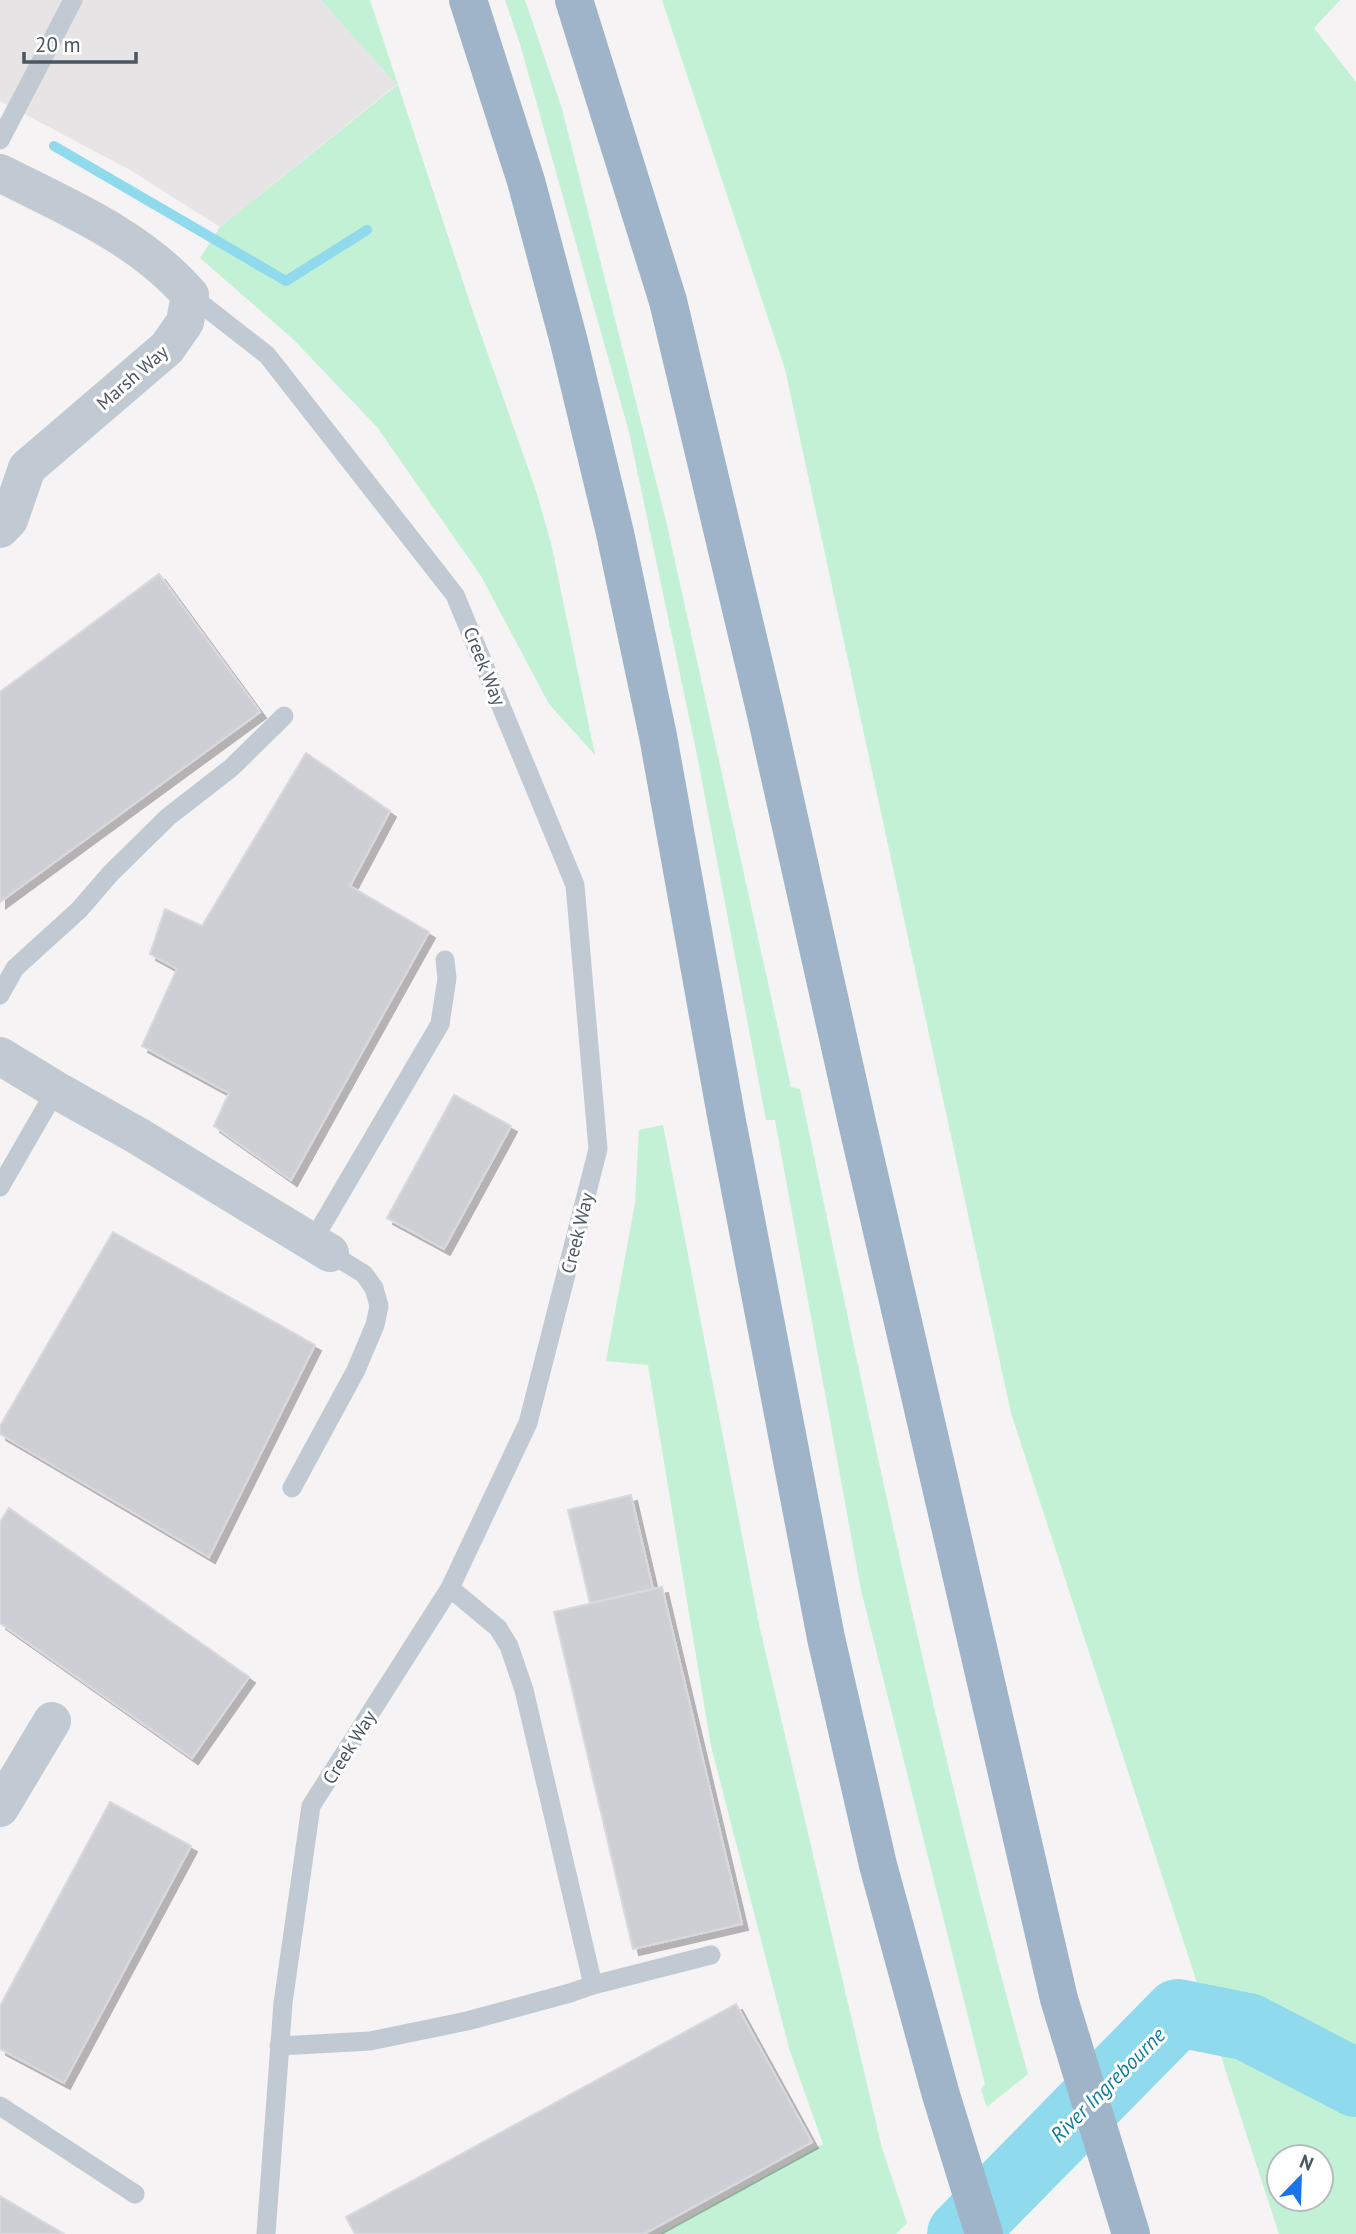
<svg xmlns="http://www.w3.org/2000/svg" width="1356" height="2234" font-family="'PT Sans',sans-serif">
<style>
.education{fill:#e6e4e5}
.green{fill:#c3f1d5;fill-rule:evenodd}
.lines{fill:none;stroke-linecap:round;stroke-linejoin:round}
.stream{stroke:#90daee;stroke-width:10}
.river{stroke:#90daee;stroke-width:68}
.building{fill:#cdcfd5;stroke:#d7d9de;stroke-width:2;filter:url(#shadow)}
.service{stroke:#c1cad2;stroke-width:19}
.minor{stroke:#c1cad2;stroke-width:38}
.trunk{stroke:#9fb4c9;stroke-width:38}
.labels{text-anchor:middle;stroke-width:6;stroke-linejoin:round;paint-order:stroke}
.street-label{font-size:19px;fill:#4a5661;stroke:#fff}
.water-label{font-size:21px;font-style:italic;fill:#0c7c9b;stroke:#fff}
</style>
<defs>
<filter id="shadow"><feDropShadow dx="6" dy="6" stdDeviation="0" flood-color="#0004"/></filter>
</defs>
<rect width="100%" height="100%" fill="#f5f3f3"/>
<!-- education -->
<polygon class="education" points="0,0 321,0 397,84 220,227 132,171 0,101"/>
<!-- green -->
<g class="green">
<polygon points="321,0 370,0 472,309 536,491 551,543 595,755 549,704 481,576 377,427 293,339 200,258 220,227 397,85"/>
<path d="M505 0H525L562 109 667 525 791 1087 800 1089C869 1419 937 1750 1028 2074L987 2107 981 2090 985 2084 861 1590 775 1120H766L697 755 629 432 520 44Z"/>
<path d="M662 0H1340L1314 28 1356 82V2234H1279L1011 1413 785 369ZM1279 2157H1321V2199H1279Z"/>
<polygon points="663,1125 760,1629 882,2148 907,2223 896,2234 660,2234 823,2144 789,2048 711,1746 648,1365 606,1361 635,1203 639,1130"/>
</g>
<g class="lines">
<!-- stream -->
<polyline class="stream" points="54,146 286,281 367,230"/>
<!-- river -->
<polyline class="river" points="961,2234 1178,2013 1248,2027 1356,2083"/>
</g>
<!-- building -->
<g class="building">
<polygon points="159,574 260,712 0,902 0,692"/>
<polygon points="306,753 390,811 350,886 429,932 291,1180 214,1126 229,1093 142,1046 177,969 150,954 165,909 202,926"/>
<polygon points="454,1095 511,1126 444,1249 387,1218"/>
<polygon points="113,1232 315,1345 209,1557 0,1434 0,1426"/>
<polygon points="631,1495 653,1589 590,1603 568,1510"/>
<polygon points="9,1508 249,1677 192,1758 0,1623 0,1522"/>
<polygon points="662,1587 742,1924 633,1949 554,1612"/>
<polygon points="110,1802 191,1846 64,2083 0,2049 0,2006"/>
<polygon points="736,2004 812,2142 644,2234 355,2234 346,2217"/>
<polygon points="0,2196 64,2234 0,2234"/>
</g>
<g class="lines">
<!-- service -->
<g class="service">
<polyline points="0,140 73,0"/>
<polyline points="190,295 267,355 455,595 575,885 598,1149 528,1423 450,1588 311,1806 283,2003 266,2234"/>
<polyline points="0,995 15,968 79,910 111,873 168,817 231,768 284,716"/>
<polyline points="0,1187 56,1090"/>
<polyline points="312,1242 440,1024 447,978 445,960"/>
<polyline points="292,1488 356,1370 375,1325 379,1306 374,1288 364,1274 330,1253"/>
<polyline points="450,1588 498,1628 509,1646 524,1690 593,1985"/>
<polyline points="279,2046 370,2041 467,2021 570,1993 593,1985 711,1955"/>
<polyline points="0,2106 135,2194"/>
</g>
<!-- minor -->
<g class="minor">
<path d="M0 173C67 207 140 237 190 295L185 322 167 348 27 468 9 520 0 529"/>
<polyline points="0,1056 56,1090 138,1136 330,1253"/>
<polyline points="0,1808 52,1721"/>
</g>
<!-- trunk -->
<g class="trunk">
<polyline points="468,0 526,181 569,342 615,533 658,736 727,1121 826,1638 878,1865 941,2095 984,2234"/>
<polyline points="574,0 668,301 765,710 856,1118 1059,1999 1131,2234"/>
</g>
</g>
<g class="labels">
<!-- street labels -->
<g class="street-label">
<text transform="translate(132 377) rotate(-41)" y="7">Marsh Way</text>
<text transform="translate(485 666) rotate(68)" y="7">Creek Way</text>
<text transform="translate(577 1233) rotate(-76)" y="7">Creek Way</text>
<text transform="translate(349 1747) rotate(-58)" y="7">Creek Way</text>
</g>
<!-- water labels -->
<g class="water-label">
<text transform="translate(1108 2085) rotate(-45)" y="7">River Ingrebourne</text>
</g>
</g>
<!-- north arrow -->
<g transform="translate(1300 2178) rotate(23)"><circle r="33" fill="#ffffff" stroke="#b7bbc0" stroke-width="2"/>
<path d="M0-5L12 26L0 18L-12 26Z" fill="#1a73e8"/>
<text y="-10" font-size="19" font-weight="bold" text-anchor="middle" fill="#4a5661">N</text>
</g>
<!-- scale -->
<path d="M24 52v10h112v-10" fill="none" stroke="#4a5661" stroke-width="3.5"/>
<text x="35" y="52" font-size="21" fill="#4a5661" stroke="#ffffff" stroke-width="5" paint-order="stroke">20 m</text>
</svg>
